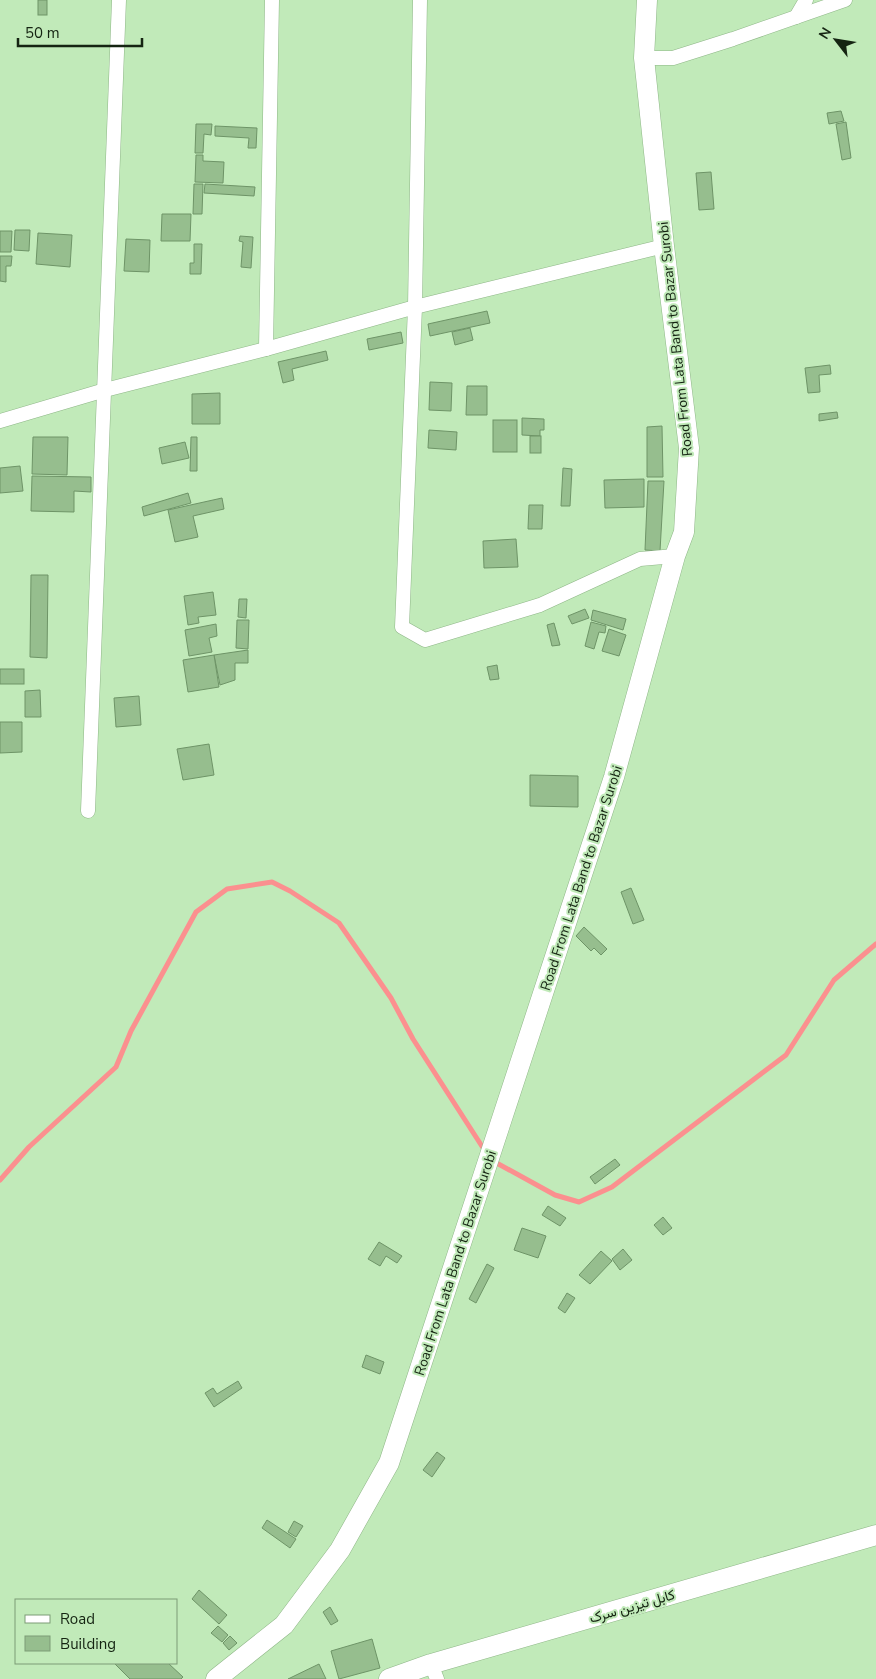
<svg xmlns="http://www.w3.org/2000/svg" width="876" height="1679" font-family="'Nunito Sans',Vazirmatn,sans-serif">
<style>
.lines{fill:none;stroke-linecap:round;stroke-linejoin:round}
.stream{stroke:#fb908f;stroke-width:5}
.building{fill:#96be8e;stroke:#6e9467}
.minor-casing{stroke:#8eb687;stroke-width:15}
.secondary-casing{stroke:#8eb687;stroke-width:21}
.minor{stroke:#fff;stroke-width:14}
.secondary{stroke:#fff;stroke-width:20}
.labels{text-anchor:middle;stroke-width:4;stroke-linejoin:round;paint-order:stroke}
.street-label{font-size:14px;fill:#152412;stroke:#c1eab9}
</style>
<rect width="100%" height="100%" fill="#c1eab9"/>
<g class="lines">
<!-- stream -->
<g class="stream">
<polyline points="493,1161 555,1195 579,1202 612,1187 786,1055 834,980 876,944"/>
<polyline points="0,1180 29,1147 116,1067 131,1031 196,912 227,889 272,882 290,891 339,923 391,998 413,1039 485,1151"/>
</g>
</g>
<!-- building -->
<g class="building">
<rect x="38" y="0" width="9" height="15"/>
<polygon points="841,111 844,121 829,124 827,113"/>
<polygon points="846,122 851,158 842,160 836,124"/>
<polygon points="196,124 212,124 211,135 204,134 203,153 195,153"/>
<polygon points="215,126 257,128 256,148 248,148 249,138 215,136"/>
<polygon points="196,155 203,155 203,161 224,162 223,183 195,182"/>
<polygon points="711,172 714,209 699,210 696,173"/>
<polygon points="194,184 203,184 202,214 193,214"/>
<polygon points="205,184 255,187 254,196 204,193"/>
<polygon points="162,214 191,214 190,241 161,241"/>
<polygon points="15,230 30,230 29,251 14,250"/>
<polygon points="0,231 12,231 11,252 0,252"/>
<polygon points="38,233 72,235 70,267 36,264"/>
<polygon points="240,236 253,237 251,268 241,267 243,242 239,241"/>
<polygon points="126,239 150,240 149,272 124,271"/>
<polygon points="194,244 202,244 201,274 190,274 190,263 194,263"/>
<polygon points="0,256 12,256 11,266 6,266 6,282 0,281"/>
<polygon points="487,311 490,323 430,336 428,324"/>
<polygon points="470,328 473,340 455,345 452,332"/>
<polygon points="401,332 403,343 369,350 367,339"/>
<polygon points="326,351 328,360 292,369 294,380 283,383 278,362"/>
<polygon points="830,365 831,374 819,375 820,392 808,393 805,368"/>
<polygon points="430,382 452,383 451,411 429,410"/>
<polygon points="467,386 487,386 487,415 466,415"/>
<polygon points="220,393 220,424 192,424 192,394"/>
<polygon points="837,412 838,418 819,421 819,414"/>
<polygon points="522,418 544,419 544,430 540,430 540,436 522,435"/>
<rect x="493" y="420" width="24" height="32"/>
<polygon points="662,426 663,477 647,477 647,427"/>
<polygon points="429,430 457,432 456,450 428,448"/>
<rect x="530" y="436" width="11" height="17"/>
<polygon points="33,437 68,437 67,475 32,474"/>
<polygon points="191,437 197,437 197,471 190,471"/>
<polygon points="185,442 189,458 162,464 159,448"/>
<polygon points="20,466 23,491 0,493 0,468"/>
<polygon points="563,468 572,469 570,506 561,506"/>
<polygon points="32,476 91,477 91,492 74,491 74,512 31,511"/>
<polygon points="644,479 644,507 605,508 604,480"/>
<polygon points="648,481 664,481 660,551 645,550"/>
<polygon points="188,493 191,503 144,516 142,507"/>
<polygon points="222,498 224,509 193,516 198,537 175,542 168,510"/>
<polygon points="529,505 543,505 542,529 528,529"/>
<polygon points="516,539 518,567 484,568 483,541"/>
<polygon points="31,575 48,575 47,658 30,657"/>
<polygon points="213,592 216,615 198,617 199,623 188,625 184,596"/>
<polygon points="239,599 247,599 246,618 238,617"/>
<polygon points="585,609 589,618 572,624 568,616"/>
<polygon points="593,610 626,619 623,630 591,620"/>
<polygon points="237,620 249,620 248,649 236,648"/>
<polygon points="591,622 606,626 605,633 599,632 594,649 585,646"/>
<polygon points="554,623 560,645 552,646 547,625"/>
<polygon points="216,624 217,636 209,638 212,652 189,656 185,630"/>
<polygon points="609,629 626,635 619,656 602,651"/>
<polygon points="248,650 248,663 235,663 235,680 220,685 214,655"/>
<polygon points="214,655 219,687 188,692 183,660"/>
<polygon points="497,665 499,679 490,680 487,667"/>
<rect x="0" y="669" width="24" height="15"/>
<polygon points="40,690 41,717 25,717 25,691"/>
<polygon points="139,696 141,725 116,727 114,698"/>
<polygon points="0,722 22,722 22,752 0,753"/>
<polygon points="209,744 214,775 183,780 177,749"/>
<polygon points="530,775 578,776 578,807 530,806"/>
<polygon points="631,888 644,920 633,924 621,892"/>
<polygon points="584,927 607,949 601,955 594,948 591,951 576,936"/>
<polygon points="615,1159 620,1165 595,1184 590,1177"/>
<polygon points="548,1206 566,1218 560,1226 542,1215"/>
<polygon points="663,1217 672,1228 663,1235 654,1225"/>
<polygon points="522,1228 546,1236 538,1258 514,1250"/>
<polygon points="379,1242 402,1256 397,1263 386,1256 380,1266 368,1259"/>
<polygon points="623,1249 632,1260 620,1270 612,1259"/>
<polygon points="601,1251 612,1261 590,1284 579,1275"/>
<polygon points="487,1264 494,1268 476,1303 469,1299"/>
<polygon points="567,1293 575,1298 565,1313 558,1308"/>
<polygon points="366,1355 384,1362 380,1374 362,1367"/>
<polygon points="238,1381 242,1388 214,1407 205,1393 213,1388 217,1394"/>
<polygon points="437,1452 445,1458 432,1477 423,1470"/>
<polygon points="267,1520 296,1539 290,1548 262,1528"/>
<polygon points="294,1521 303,1526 296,1537 288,1532"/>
<polygon points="199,1590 227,1615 219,1624 192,1599"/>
<polygon points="330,1607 338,1621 331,1625 323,1612"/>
<polygon points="218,1626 228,1635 222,1642 211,1633"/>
<polygon points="230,1636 237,1643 229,1650 223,1643"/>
<polygon points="372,1639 380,1668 339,1679 331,1651"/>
<polygon points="114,1663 168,1663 183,1677 181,1679 130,1679"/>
<polygon points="319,1664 326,1679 288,1679"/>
</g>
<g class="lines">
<defs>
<g id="minor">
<polyline points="420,0 415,307 402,627 425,640 540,605 640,559 675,556"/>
<polyline points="796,17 806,0"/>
<polyline points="644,58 673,58 733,39 845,0"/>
<polyline points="266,349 272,0"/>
<polyline points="0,421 105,390 266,349 415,307 664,246"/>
<polyline points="88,811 119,0"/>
<polyline points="431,1664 437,1679"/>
</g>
<g id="secondary">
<polyline points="216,1679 284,1625 340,1550 389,1463 614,777 675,556 684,532 689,448 664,246 644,58 647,0"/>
<polyline points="389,1679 431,1664 876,1535"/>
</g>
</defs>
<!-- minor casing -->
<use href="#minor" class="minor-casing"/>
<!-- secondary casing -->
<use href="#secondary" class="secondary-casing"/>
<!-- minor -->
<use href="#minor" class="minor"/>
<!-- secondary -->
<use href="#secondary" class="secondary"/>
</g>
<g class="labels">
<!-- street labels -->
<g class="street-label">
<text transform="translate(675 339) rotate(-96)" y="5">Road From Lata Band to Bazar Surobi</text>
<text transform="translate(581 878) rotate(-72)" y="5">Road From Lata Band to Bazar Surobi</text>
<text transform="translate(455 1263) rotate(-72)" y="5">Road From Lata Band to Bazar Surobi</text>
<text transform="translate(632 1606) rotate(-16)" y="5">کابل تیزین سرک</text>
</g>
</g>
<!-- legend -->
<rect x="15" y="1599" width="162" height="65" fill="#c1eab9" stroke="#7c9b76"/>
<rect x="25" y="1615" width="25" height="8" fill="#ffffff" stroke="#7c9b76"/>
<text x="60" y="1624" font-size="15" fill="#152412">Road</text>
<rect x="25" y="1636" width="25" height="15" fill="#96be8e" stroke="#7c9b76"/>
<text x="60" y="1649" font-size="15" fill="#152412">Building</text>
<!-- north arrow -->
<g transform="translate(836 40) rotate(301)" stroke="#c1eab9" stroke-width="4" paint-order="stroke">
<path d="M0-4L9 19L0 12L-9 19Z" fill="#152412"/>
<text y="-8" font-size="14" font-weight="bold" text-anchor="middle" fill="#152412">N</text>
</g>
<!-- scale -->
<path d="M18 38v8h124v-8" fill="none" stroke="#152412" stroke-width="2.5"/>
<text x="25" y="38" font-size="15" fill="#152412" stroke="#c1eab9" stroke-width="4" paint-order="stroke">50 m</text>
</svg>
